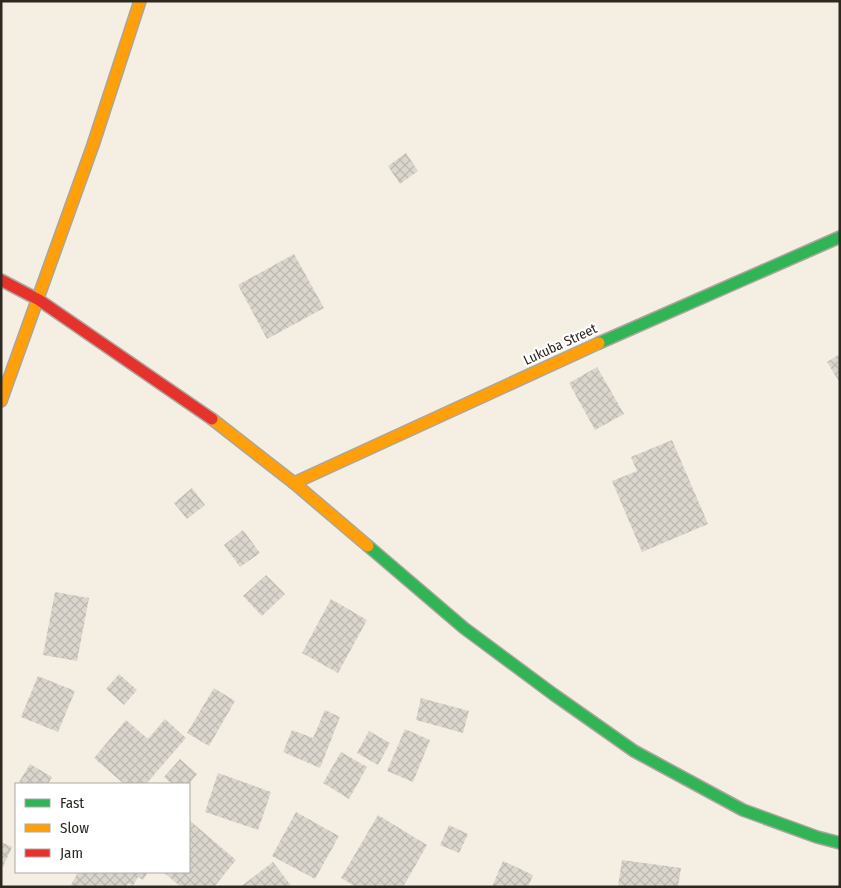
<svg xmlns="http://www.w3.org/2000/svg" width="841" height="888" font-family="'Fira Sans Condensed',sans-serif">
<style>
.building{fill:url(#building-cross-hatch)}
.lines{fill:none;stroke-linecap:round;stroke-linejoin:round}
.fast-casing{stroke:#aba69d;stroke-width:14}
.slow-casing{stroke:#aba69d;stroke-width:14}
.jam-casing{stroke:#aba69d;stroke-width:14}
.fast{stroke:#30b455;stroke-width:11}
.slow{stroke:#ff9f0a;stroke-width:11}
.jam{stroke:#e5322d;stroke-width:11}
.labels{text-anchor:middle;stroke-width:4.5;stroke-linejoin:round;paint-order:stroke}
.street-label{font-size:14px;fill:#2d2921;stroke:#fff}
</style>
<defs>
<pattern id="building-cross-hatch" width="8" height="8" patternUnits="userSpaceOnUse" patternTransform="scale(1.25)"><rect width="8" height="8" fill="#dbd6cd"/><path d="M0 0l8 8M0 8l8-8" fill="none" stroke="#bcb8b0"/></pattern>
</defs>
<rect width="100%" height="100%" fill="#f5efe3"/>
<!-- building -->
<g class="building">
<polygon points="406,153 418,171 400,184 388,166"/>
<polygon points="294,254 324,308 267,339 238,285"/>
<polygon points="840,354 840,383 827,362"/>
<polygon points="597,367 624,414 595,430 569,383"/>
<polygon points="672,440 708,524 642,552 612,481 637,471 631,457"/>
<polygon points="192,488 205,505 187,519 174,503"/>
<polygon points="243,530 260,553 240,567 224,545"/>
<polygon points="266,575 285,594 262,616 243,596"/>
<polygon points="55,592 89,598 77,661 43,655"/>
<polygon points="331,599 367,620 338,673 302,653"/>
<polygon points="119,674 137,690 124,705 106,689"/>
<polygon points="38,676 75,691 58,732 21,717"/>
<polygon points="214,688 235,701 209,746 187,733"/>
<polygon points="421,698 469,711 463,733 416,720"/>
<polygon points="325,710 340,717 320,768 283,752 292,730 313,738"/>
<polygon points="165,719 186,738 146,784 124,784 94,758 126,720 148,739"/>
<polygon points="405,729 430,740 413,782 387,771"/>
<polygon points="369,731 390,743 378,765 357,753"/>
<polygon points="341,752 367,767 349,799 323,783"/>
<polygon points="180,759 197,774 189,784 172,784 164,777"/>
<polygon points="30,764 52,777 48,784 18,784"/>
<polygon points="218,773 271,792 258,830 205,812"/>
<polygon points="296,812 339,836 315,879 272,856"/>
<polygon points="378,815 427,845 403,887 356,887 341,878"/>
<polygon points="189,820 236,860 214,887 181,887 163,872 189,872"/>
<polygon points="449,825 468,834 459,853 440,845"/>
<polygon points="1,842 12,847 3,867 1,867"/>
<polygon points="622,860 681,868 678,887 618,887"/>
<polygon points="503,861 533,875 528,887 492,887"/>
<polygon points="273,862 292,887 240,887"/>
<polygon points="78,872 148,872 143,880 138,877 133,886 128,883 126,887 70,887"/>
</g>
<g class="lines">
<defs>
<g id="fast">
<polyline points="599,343 840,237"/>
<polyline points="368,546 464,628 553,694 634,751 743,810 817,837 840,843"/>
</g>
<g id="slow">
<polyline points="1,401 93,145 140,1"/>
<polyline points="212,419 294,483 368,546"/>
<polyline points="294,483 599,343"/>
</g>
<polyline id="jam" points="1,280 39,300 212,419"/>
</defs>
<!-- fast casing -->
<use href="#fast" class="fast-casing"/>
<!-- slow casing -->
<use href="#slow" class="slow-casing"/>
<!-- jam casing -->
<use href="#jam" class="jam-casing"/>
<!-- fast -->
<use href="#fast" class="fast"/>
<!-- slow -->
<use href="#slow" class="slow"/>
<!-- jam -->
<use href="#jam" class="jam"/>
</g>
<g class="labels">
<!-- street labels -->
<g class="street-label">
<text transform="translate(560 344) rotate(-25)" y="5">Lukuba Street</text>
</g>
</g>
<!-- border -->
<rect width="841" height="888" fill="none" stroke="#2d2921" stroke-width="5"/>
<!-- legend -->
<rect x="15" y="783" width="175" height="90" fill="#ffffff" stroke="#aba9a6"/>
<rect x="25" y="799" width="25" height="8" fill="#30b455" stroke="#aba9a6"/>
<text x="60" y="808" font-size="15" fill="#2d2921">Fast</text>
<rect x="25" y="824" width="25" height="8" fill="#ff9f0a" stroke="#aba9a6"/>
<text x="60" y="833" font-size="15" fill="#2d2921">Slow</text>
<rect x="25" y="849" width="25" height="8" fill="#e5322d" stroke="#aba9a6"/>
<text x="60" y="858" font-size="15" fill="#2d2921">Jam</text>
</svg>
